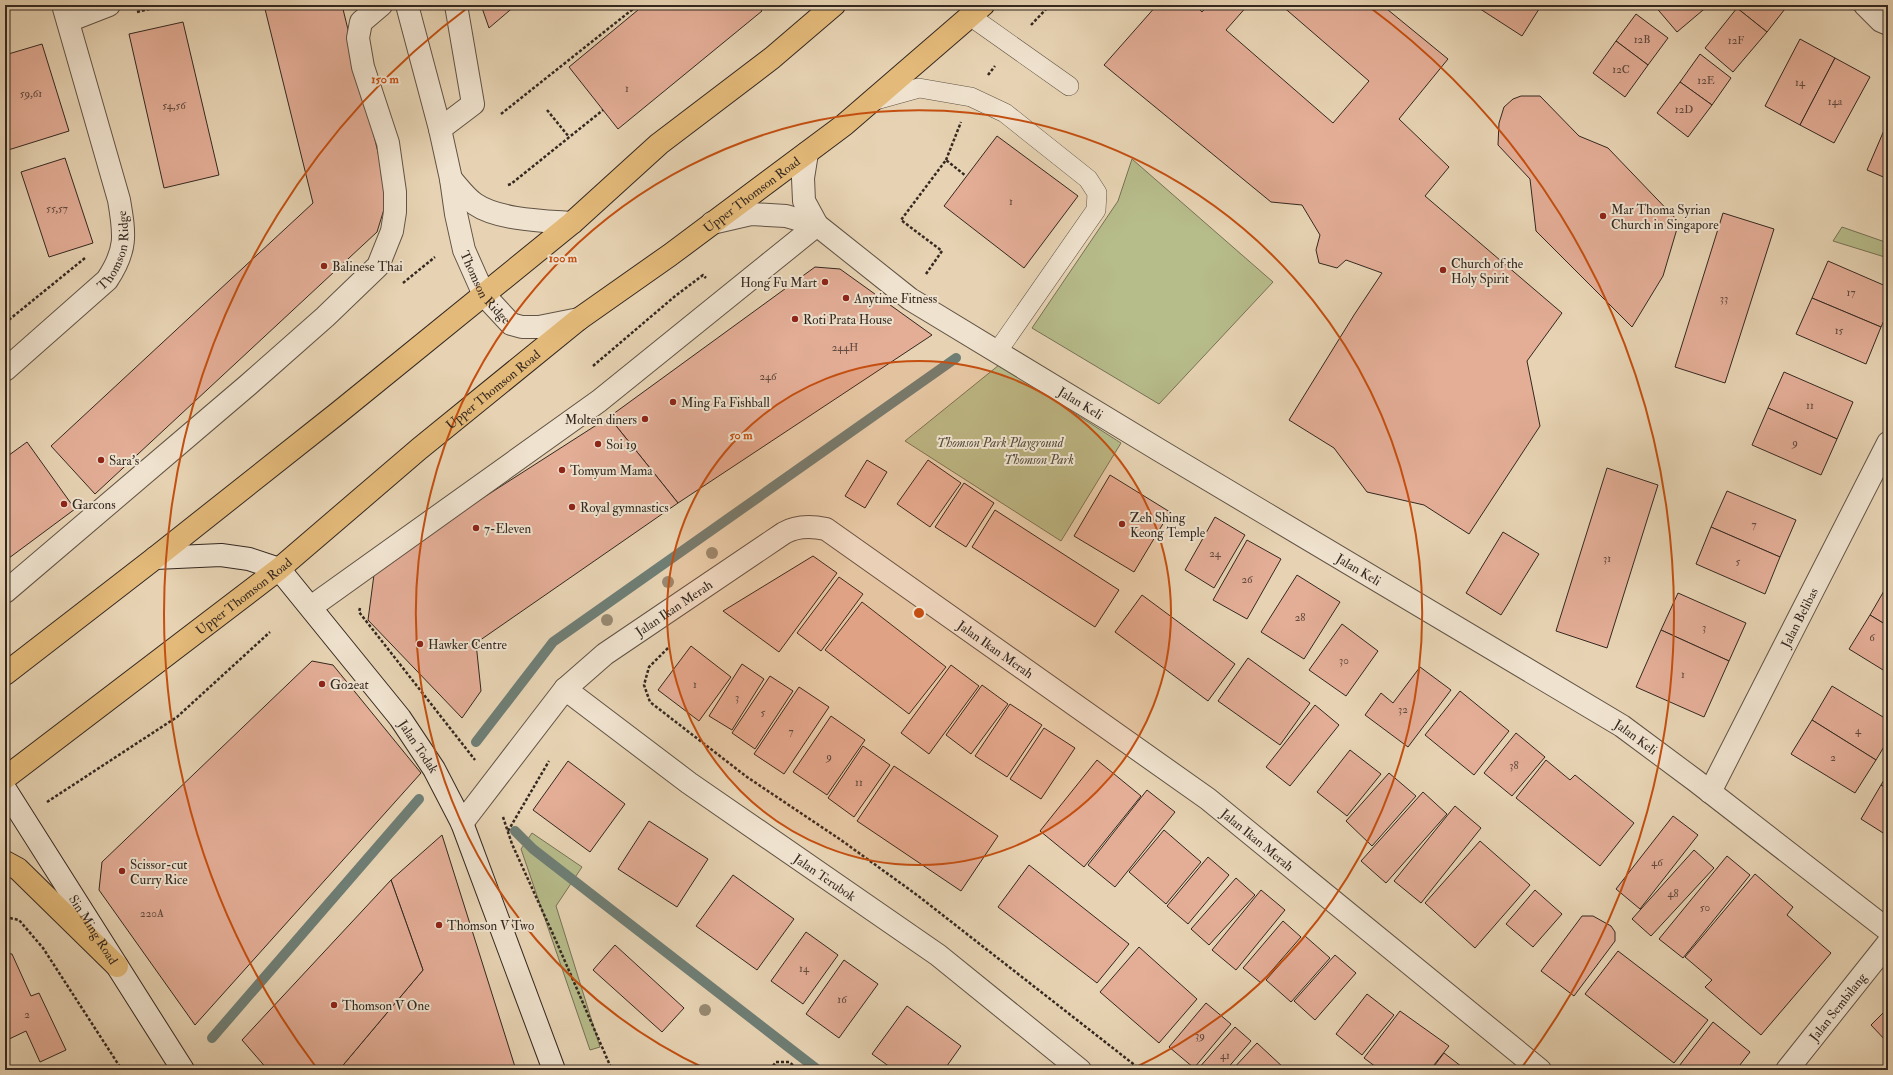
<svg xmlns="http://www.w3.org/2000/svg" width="1893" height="1075" font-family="'IM FELL Double Pica',serif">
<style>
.green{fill:#b7bc8b;stroke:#767256}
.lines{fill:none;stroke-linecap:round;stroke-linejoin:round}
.stream{stroke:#6f7e75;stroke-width:10}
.building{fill:#e3ad96;stroke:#342820}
.lane-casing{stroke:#615345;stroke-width:20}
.street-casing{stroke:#615345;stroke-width:24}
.secondary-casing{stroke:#342820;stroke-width:24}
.primary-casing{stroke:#342820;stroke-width:24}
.path{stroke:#342820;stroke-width:2.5;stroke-dasharray:3 2;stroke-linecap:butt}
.lane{stroke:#efe2ce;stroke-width:19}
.street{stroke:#efe2ce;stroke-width:22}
.secondary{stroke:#efe2ce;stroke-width:22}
.primary{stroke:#e4ba7a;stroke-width:22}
.tree{fill:#978971}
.ring{fill:none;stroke:#c44f10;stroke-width:2}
.poi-dot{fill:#8f2418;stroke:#efe2ce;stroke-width:1.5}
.labels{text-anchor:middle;stroke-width:4;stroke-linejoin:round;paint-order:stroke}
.number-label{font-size:11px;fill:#60493e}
.street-label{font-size:13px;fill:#342820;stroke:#efe2ce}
.poi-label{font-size:13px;fill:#342820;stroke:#efe2ce;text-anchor:start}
.park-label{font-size:13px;font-style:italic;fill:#554d3b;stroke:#efe2ce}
.centre{fill:#c44f10;stroke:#efe2ce;stroke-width:2}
.ring-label{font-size:12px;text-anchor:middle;font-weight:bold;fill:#c44f10;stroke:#efe2ce;stroke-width:4;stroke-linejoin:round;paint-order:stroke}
</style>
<rect width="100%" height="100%" fill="#e7d3b3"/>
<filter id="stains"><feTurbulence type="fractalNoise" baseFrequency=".005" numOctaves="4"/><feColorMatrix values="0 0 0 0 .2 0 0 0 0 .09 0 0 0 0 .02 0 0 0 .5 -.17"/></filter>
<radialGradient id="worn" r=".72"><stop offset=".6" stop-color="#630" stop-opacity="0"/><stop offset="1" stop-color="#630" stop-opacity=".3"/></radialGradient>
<!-- green -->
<g class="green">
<polygon points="1132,159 1273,282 1159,404 1032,328 1118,201"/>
<polygon points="1842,227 1888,243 1888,258 1833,241"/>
<polygon points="999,365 1121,443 1061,541 905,441"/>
<polygon points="532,833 582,867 556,906 600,1047 590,1050 521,849"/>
</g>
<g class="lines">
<!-- stream -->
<g class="stream">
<polyline points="476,742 553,642 956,358"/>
<polyline points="515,831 533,849 818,1070"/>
<polyline points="212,1038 419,799"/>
</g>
</g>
<!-- building -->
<g class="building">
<polygon points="264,5 342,5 385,181 385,206 377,232 95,494 51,446 313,203"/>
<polygon points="481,5 516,5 489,28"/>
<polygon points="644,5 757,5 762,11 618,129 569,67"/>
<polygon points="1157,5 1195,5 1202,12 1208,5 1248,5 1226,30 1333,123 1369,81 1281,5 1382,5 1448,59 1399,119 1449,167 1425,196 1562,313 1527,361 1540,426 1469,534 1424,505 1367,492 1334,448 1289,420 1354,315 1382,273 1346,260 1337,268 1319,263 1316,250 1320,235 1302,205 1271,202 1104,65"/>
<polygon points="1474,5 1534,5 1539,9 1522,36"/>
<polygon points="1654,5 1709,5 1677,32"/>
<polygon points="1740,5 1788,5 1767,32 1737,8"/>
<polygon points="1737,8 1767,32 1733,72 1705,48"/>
<polygon points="1636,14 1668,38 1648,65 1616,41"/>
<polygon points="183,22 219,175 164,188 129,34"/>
<polygon points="1800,39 1835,58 1800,125 1765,106"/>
<polygon points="1616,41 1648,65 1625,97 1593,73"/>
<polygon points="42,44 69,131 5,151 5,55"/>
<polygon points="1700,54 1731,78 1712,105 1680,82"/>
<polygon points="1835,58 1870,77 1834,143 1800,125"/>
<polygon points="1680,82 1712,105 1688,137 1657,113"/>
<polygon points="1521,96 1540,96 1579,136 1608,148 1679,222 1663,276 1632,327 1536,231 1530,179 1498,145 1499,123 1504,107 1513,99"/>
<polygon points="1888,121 1888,179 1867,170"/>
<polygon points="997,136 1078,196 1024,268 944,206"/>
<polygon points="65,158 93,243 49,257 21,172"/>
<polygon points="1723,213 1774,229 1725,383 1675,367"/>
<polygon points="1828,261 1888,287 1888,312 1881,327 1812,298"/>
<polygon points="815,267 840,269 932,335 678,503 609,417"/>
<polygon points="1812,298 1881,327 1866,364 1796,334"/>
<polygon points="1784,372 1853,402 1837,439 1768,408"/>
<polygon points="1768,408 1837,439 1821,475 1752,445"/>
<polygon points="609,417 678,503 476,643 481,691 462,718 368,620 375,567"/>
<polygon points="27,442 75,509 5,561 5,458"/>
<polygon points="867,460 887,472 865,508 845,496"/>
<polygon points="928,460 961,483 930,527 897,504"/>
<polygon points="1607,468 1658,485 1607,648 1556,631"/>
<polygon points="1110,475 1170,512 1134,572 1074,536"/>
<polygon points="964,483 994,503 966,547 935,527"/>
<polygon points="1727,491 1796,520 1780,557 1711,527"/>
<polygon points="995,510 1119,590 1095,627 972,547"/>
<polygon points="1215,517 1245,535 1214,588 1185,570"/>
<polygon points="1711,527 1780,557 1765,594 1696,564"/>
<polygon points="1503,532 1539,554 1501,615 1466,593"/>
<polygon points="1247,540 1281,559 1247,619 1213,600"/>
<polygon points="813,556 837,573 779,652 723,611"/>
<polygon points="1297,575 1340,602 1304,659 1261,632"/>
<polygon points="839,577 863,594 821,651 797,633"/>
<polygon points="1888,584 1888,626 1870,615"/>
<polygon points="1678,593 1746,623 1729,661 1661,630"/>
<polygon points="1142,595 1235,664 1208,701 1115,632"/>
<polygon points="862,602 946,667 909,714 825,650"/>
<polygon points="1870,615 1888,626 1888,673 1849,649"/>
<polygon points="1342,624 1378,651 1346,696 1309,670"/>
<polygon points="1661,630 1729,661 1704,717 1636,687"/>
<polygon points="691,646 731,677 699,721 658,690"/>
<polygon points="1248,658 1310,703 1280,745 1218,701"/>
<polygon points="312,661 333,665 421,773 195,1025 99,890 102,862"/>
<polygon points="742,664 764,679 732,730 709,716"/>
<polygon points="951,665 979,686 929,754 901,733"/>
<polygon points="1420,667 1451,690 1408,747 1365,715 1381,693 1393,703"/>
<polygon points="770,676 793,691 755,749 732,733"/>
<polygon points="982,685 1008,704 971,754 946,735"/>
<polygon points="1832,686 1888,720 1888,740 1876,760 1812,720"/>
<polygon points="799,687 829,707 784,774 754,754"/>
<polygon points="1460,691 1509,731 1474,775 1425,735"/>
<polygon points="1010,704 1042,725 1007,777 975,756"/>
<polygon points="1315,705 1339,725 1290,786 1266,767"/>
<polygon points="831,716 865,740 827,795 793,772"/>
<polygon points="1812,720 1876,760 1855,793 1791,754"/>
<polygon points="1044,728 1075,748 1041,799 1010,779"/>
<polygon points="1516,733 1545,757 1512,796 1484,773"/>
<polygon points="863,746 890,765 854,817 828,798"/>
<polygon points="1350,750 1381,774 1347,816 1317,792"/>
<polygon points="1097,760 1141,796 1084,867 1040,831"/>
<polygon points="1546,760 1570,780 1575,775 1634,823 1600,866 1516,798"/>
<polygon points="568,761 625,804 590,852 533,810"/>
<polygon points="894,766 998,836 961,891 857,821"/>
<polygon points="1389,773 1416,796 1372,846 1346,821"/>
<polygon points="1888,773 1888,789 1881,785"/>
<polygon points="1881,785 1888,789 1888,836 1861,819"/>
<polygon points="1147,790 1175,812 1115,887 1088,865"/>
<polygon points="1423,792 1447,814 1386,883 1361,861"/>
<polygon points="1455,806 1481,828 1421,903 1394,881"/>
<polygon points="1673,816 1698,835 1640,909 1616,889"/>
<polygon points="649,821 708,859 677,907 618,869"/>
<polygon points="1164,830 1201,862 1166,904 1129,872"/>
<polygon points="442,835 516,1070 339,1070 423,970 391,880"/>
<polygon points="1480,841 1530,885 1475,948 1425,903"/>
<polygon points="1694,850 1714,868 1651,936 1632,919"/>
<polygon points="1727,856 1750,875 1683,958 1659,939"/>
<polygon points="1208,857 1229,875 1188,924 1167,906"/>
<polygon points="1029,865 1129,944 1097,983 998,907"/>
<polygon points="1755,874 1793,907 1787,915 1831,953 1761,1035 1705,987 1712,980 1685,957"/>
<polygon points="733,875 794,919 757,970 696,926"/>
<polygon points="1236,878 1255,895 1209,945 1191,929"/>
<polygon points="391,880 423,970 339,1070 268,1070 242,1040"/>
<polygon points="1261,890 1285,910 1236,970 1212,950"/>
<polygon points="1535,890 1562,914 1533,947 1506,924"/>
<polygon points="1582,916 1593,916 1611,926 1615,932 1615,941 1574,996 1541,971"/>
<polygon points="1283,921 1301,937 1261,983 1243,968"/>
<polygon points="806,932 838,955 803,1004 771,981"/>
<polygon points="1305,936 1330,958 1291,1002 1266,980"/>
<polygon points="615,945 684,1008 662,1032 593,970"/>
<polygon points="1139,947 1197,999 1159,1043 1100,992"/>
<polygon points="1618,951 1708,1020 1674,1063 1585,994"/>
<polygon points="5,953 12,954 31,996 39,993 66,1050 40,1062 26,1031 5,1041"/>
<polygon points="1335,955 1356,973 1315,1020 1294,1001"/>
<polygon points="844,960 878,984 839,1038 806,1014"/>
<polygon points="1367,994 1394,1015 1362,1055 1336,1034"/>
<polygon points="1206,1003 1231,1024 1194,1068 1169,1047"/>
<polygon points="907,1006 961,1046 944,1070 894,1070 872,1054"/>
<polygon points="1888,1008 1888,1043 1871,1025"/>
<polygon points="1400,1011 1449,1046 1430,1070 1380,1070 1364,1058"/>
<polygon points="1713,1022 1750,1052 1736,1070 1676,1070"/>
<polygon points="1235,1027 1251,1041 1226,1070 1198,1069"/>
<polygon points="1257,1043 1284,1068 1283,1070 1232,1070"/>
<polygon points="1444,1053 1466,1070 1431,1070"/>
</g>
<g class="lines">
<defs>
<g id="lane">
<polyline points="970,16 1069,86"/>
<polyline points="872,101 919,88 971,97 1005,113 1088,179 1097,193 1096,210 997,352"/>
</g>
<g id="street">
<path id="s1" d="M407 5 440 129 451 179 456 214 464 250 484 295 511 324 522 327H539L579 319"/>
<polyline points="1865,5 1881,21 1888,24"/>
<polyline points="68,21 109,5"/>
<polyline points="440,129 473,104 456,5"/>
<polyline points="807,153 803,178 804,201 817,225"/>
<path d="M451 179C458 187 466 198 475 204 498 220 545 221 572 223"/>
<path id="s2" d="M712 223 751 214 786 216 817 225 910 299 1159 450 1622 726 1696 781 1888 930"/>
<path id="s3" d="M5 370 107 280C127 250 125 235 119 200L63 5"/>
<polyline points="5,592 248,385 325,317 378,266 392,231 395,212 395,192 388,143 363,67 358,38 361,22 381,5"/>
<polyline points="311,607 599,401 817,225"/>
<path id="s4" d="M565 689 689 783 938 955 1080 1070"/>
<path id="s5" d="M1710 792 1888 443"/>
<path id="s6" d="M462 823 565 689 605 654 784 533C796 526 812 526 826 529L1208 799 1540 1070"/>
<path id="s7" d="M1787 1070 1888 943"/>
</g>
<g id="secondary">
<path id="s8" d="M155 558 221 555 249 559 279 569 400 718 434 769 462 823 554 1070"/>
<path id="s9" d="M5 789 183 1070"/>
</g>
<g id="primary">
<polyline points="5,674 155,558 338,413 572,223 659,144 772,58 834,5"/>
<path id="s10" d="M5 778 279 569 419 449 579 319 670 255 844 125 983 5"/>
<polyline points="5,862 18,869 117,966"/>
</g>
</defs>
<!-- lane casing -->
<use href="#lane" class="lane-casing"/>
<!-- street casing -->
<use href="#street" class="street-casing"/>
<!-- secondary casing -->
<use href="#secondary" class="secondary-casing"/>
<!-- primary casing -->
<use href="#primary" class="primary-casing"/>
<!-- path -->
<g class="path">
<polyline points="137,12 166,5"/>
<polyline points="1031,25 1050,5"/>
<polyline points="988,75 995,66"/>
<polyline points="547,110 569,137"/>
<polyline points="501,114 638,5"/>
<polyline points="946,160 961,122"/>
<polyline points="508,185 511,184 603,110"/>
<polyline points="926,274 942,251 901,220 946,160 966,176"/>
<polyline points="403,283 435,257"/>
<polyline points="5,323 85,258"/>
<polyline points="593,366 674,297 703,275 706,278"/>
<polyline points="1884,416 1888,407"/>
<polyline points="360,608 359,612 475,760"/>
<polyline points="668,648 649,667 644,685 650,702 747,777 841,840 917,895 1141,1070"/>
<polyline points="47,802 177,717 270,632"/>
<polyline points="503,817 512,844 557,943 612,1070"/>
<polyline points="508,831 549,761"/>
<polyline points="5,917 19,920 43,948 122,1070"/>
<polyline points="770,1070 776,1062 789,1062 799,1070"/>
</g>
<!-- lane -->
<use href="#lane" class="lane"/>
<!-- street -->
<use href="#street" class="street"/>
<!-- secondary -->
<use href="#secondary" class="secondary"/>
<!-- primary -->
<use href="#primary" class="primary"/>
</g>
<!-- trees -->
<g class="tree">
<circle cx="712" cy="553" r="6"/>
<circle cx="668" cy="582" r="6"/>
<circle cx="607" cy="620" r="6"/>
<circle cx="705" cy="1010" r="6"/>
</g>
<!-- distance rings -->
<circle cx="919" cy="613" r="252" fill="#c44f10" fill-opacity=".12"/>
<g class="ring">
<circle cx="919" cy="613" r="252"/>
<path d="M706 1069A503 503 0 1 1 1132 1069"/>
<path d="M316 1067A755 755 0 0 1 470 6M1368 6A755 755 0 0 1 1522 1067"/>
</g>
<!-- markers -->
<g class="poi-dot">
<circle cx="1603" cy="216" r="4"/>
<circle cx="324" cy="266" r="4"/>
<circle cx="1443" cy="270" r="4"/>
<circle cx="825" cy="282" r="4"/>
<circle cx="846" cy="298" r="4"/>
<circle cx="795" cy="319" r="4"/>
<circle cx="673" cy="402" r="4"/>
<circle cx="645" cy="419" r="4"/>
<circle cx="598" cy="444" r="4"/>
<circle cx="101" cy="460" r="4"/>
<circle cx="562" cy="470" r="4"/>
<circle cx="64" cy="504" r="4"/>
<circle cx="572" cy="507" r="4"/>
<circle cx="1122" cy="524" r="4"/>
<circle cx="476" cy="528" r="4"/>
<circle cx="420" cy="644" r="4"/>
<circle cx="322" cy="684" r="4"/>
<circle cx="122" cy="871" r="4"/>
<circle cx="439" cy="925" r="4"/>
<circle cx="334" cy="1005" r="4"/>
</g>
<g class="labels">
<!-- number labels -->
<g class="number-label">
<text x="1642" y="43">12B</text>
<text x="1736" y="44">12F</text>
<text x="1621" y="73">12C</text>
<text x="1706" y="84">12E</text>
<text x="1800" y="86">14</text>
<text x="627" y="92">1</text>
<text x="31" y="97">59,61</text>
<text x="1835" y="105">14a</text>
<text x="174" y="109">54,56</text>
<text x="1684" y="113">12D</text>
<text x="1011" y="205">1</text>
<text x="57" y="212">55,57</text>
<text x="1851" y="296">17</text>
<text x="1724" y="302">33</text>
<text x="1839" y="334">15</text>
<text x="845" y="351">244H</text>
<text x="768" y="380">246</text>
<text x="1810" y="409">11</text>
<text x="1795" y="446">9</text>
<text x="1754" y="528">7</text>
<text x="1215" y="557">24</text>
<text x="1607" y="562">31</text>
<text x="1738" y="565">5</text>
<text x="1247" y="583">26</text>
<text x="1300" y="621">28</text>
<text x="1704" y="631">3</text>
<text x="1872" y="641">6</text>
<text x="1344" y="664">30</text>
<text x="1683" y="678">1</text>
<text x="695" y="688">1</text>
<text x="737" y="701">3</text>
<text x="1403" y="713">32</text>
<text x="763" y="716">5</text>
<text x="1858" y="734">4</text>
<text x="791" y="735">7</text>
<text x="829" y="760">9</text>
<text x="1833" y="761">2</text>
<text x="1514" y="769">38</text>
<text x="859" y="786">11</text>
<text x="1657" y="866">46</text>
<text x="1673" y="897">48</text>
<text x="1705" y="911">50</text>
<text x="152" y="917">220A</text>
<text x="804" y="972">14</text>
<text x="842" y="1003">16</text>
<text x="27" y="1018">2</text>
<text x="1200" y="1039">39</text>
<text x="1225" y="1059">41</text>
</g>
<!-- street labels -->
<g class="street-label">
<text dy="5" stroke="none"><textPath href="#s10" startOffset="948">Upper Thomson Road</textPath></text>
<text dy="5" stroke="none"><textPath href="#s3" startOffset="167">Thomson Ridge</textPath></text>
<text dy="5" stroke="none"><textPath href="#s1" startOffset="295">Thomson Ridge</textPath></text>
<text dy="5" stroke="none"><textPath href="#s10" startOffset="624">Upper Thomson Road</textPath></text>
<text dy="5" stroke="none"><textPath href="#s2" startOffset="426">Jalan Keli</textPath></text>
<text dy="5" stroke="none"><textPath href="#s2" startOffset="750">Jalan Keli</textPath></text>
<text dy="5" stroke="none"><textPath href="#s10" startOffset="300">Upper Thomson Road</textPath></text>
<text dy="5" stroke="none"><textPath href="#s6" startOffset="305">Jalan Ikan Merah</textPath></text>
<text dy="5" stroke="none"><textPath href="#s5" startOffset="196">Jalan Belibas</textPath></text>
<text dy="5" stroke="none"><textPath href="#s6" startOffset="689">Jalan Ikan Merah</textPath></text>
<text dy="5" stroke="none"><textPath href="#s2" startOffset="1074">Jalan Keli</textPath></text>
<text dy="5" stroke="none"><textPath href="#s8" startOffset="352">Jalan Todak</textPath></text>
<text dy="5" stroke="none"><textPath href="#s6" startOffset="1013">Jalan Ikan Merah</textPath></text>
<text dy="5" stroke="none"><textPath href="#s4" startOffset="321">Jalan Terubok</textPath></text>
<text dy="5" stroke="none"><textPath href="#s9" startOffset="166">Sin Ming Road</textPath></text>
<text dy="5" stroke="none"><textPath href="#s7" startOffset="81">Jalan Sembilang</textPath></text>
</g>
<!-- poi labels -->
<g class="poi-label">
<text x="1611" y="214">Mar Thoma Syrian<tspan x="1611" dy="15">Church in Singapore</tspan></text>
<text x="1451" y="268">Church of the<tspan x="1451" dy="15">Holy Spirit</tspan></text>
<text x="332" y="271">Balinese Thai</text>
<text x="817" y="287" text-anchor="end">Hong Fu Mart</text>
<text x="854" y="303">Anytime Fitness</text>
<text x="803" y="324">Roti Prata House</text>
<text x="681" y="407">Ming Fa Fishball</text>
<text x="637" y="424" text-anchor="end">Molten diners</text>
<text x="606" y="449">Soi 19</text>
<text x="109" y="465">Sara's</text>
<text x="570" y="475">Tomyum Mama</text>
<text x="72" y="509">Garcons</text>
<text x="580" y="512">Royal gymnastics</text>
<text x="1130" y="522">Zeh Shing<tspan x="1130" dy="15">Keong Temple</tspan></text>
<text x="484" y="533">7-Eleven</text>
<text x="428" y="649">Hawker Centre</text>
<text x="330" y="689">Go2eat</text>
<text x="130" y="869">Scissor-cut<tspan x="130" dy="15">Curry Rice</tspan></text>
<text x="447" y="930">Thomson V Two</text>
<text x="342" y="1010">Thomson V One</text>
</g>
<!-- park labels -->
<g class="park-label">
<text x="1000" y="447">Thomson Park Playground</text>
<text x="1039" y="464">Thomson Park</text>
</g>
</g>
<circle cx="919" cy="613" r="6" class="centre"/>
<g class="ring-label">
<text x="385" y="83">150 m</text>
<text x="563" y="262">100 m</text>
<text x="741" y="439">50 m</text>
</g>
<!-- margin -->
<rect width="1893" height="1075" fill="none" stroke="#e7d3b3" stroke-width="20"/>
<rect x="6" y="6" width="1881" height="1063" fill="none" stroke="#342820" stroke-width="2"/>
<rect x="10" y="10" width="1873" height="1055" fill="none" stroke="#342820"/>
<rect width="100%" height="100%" filter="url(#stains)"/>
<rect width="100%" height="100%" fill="url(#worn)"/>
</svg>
